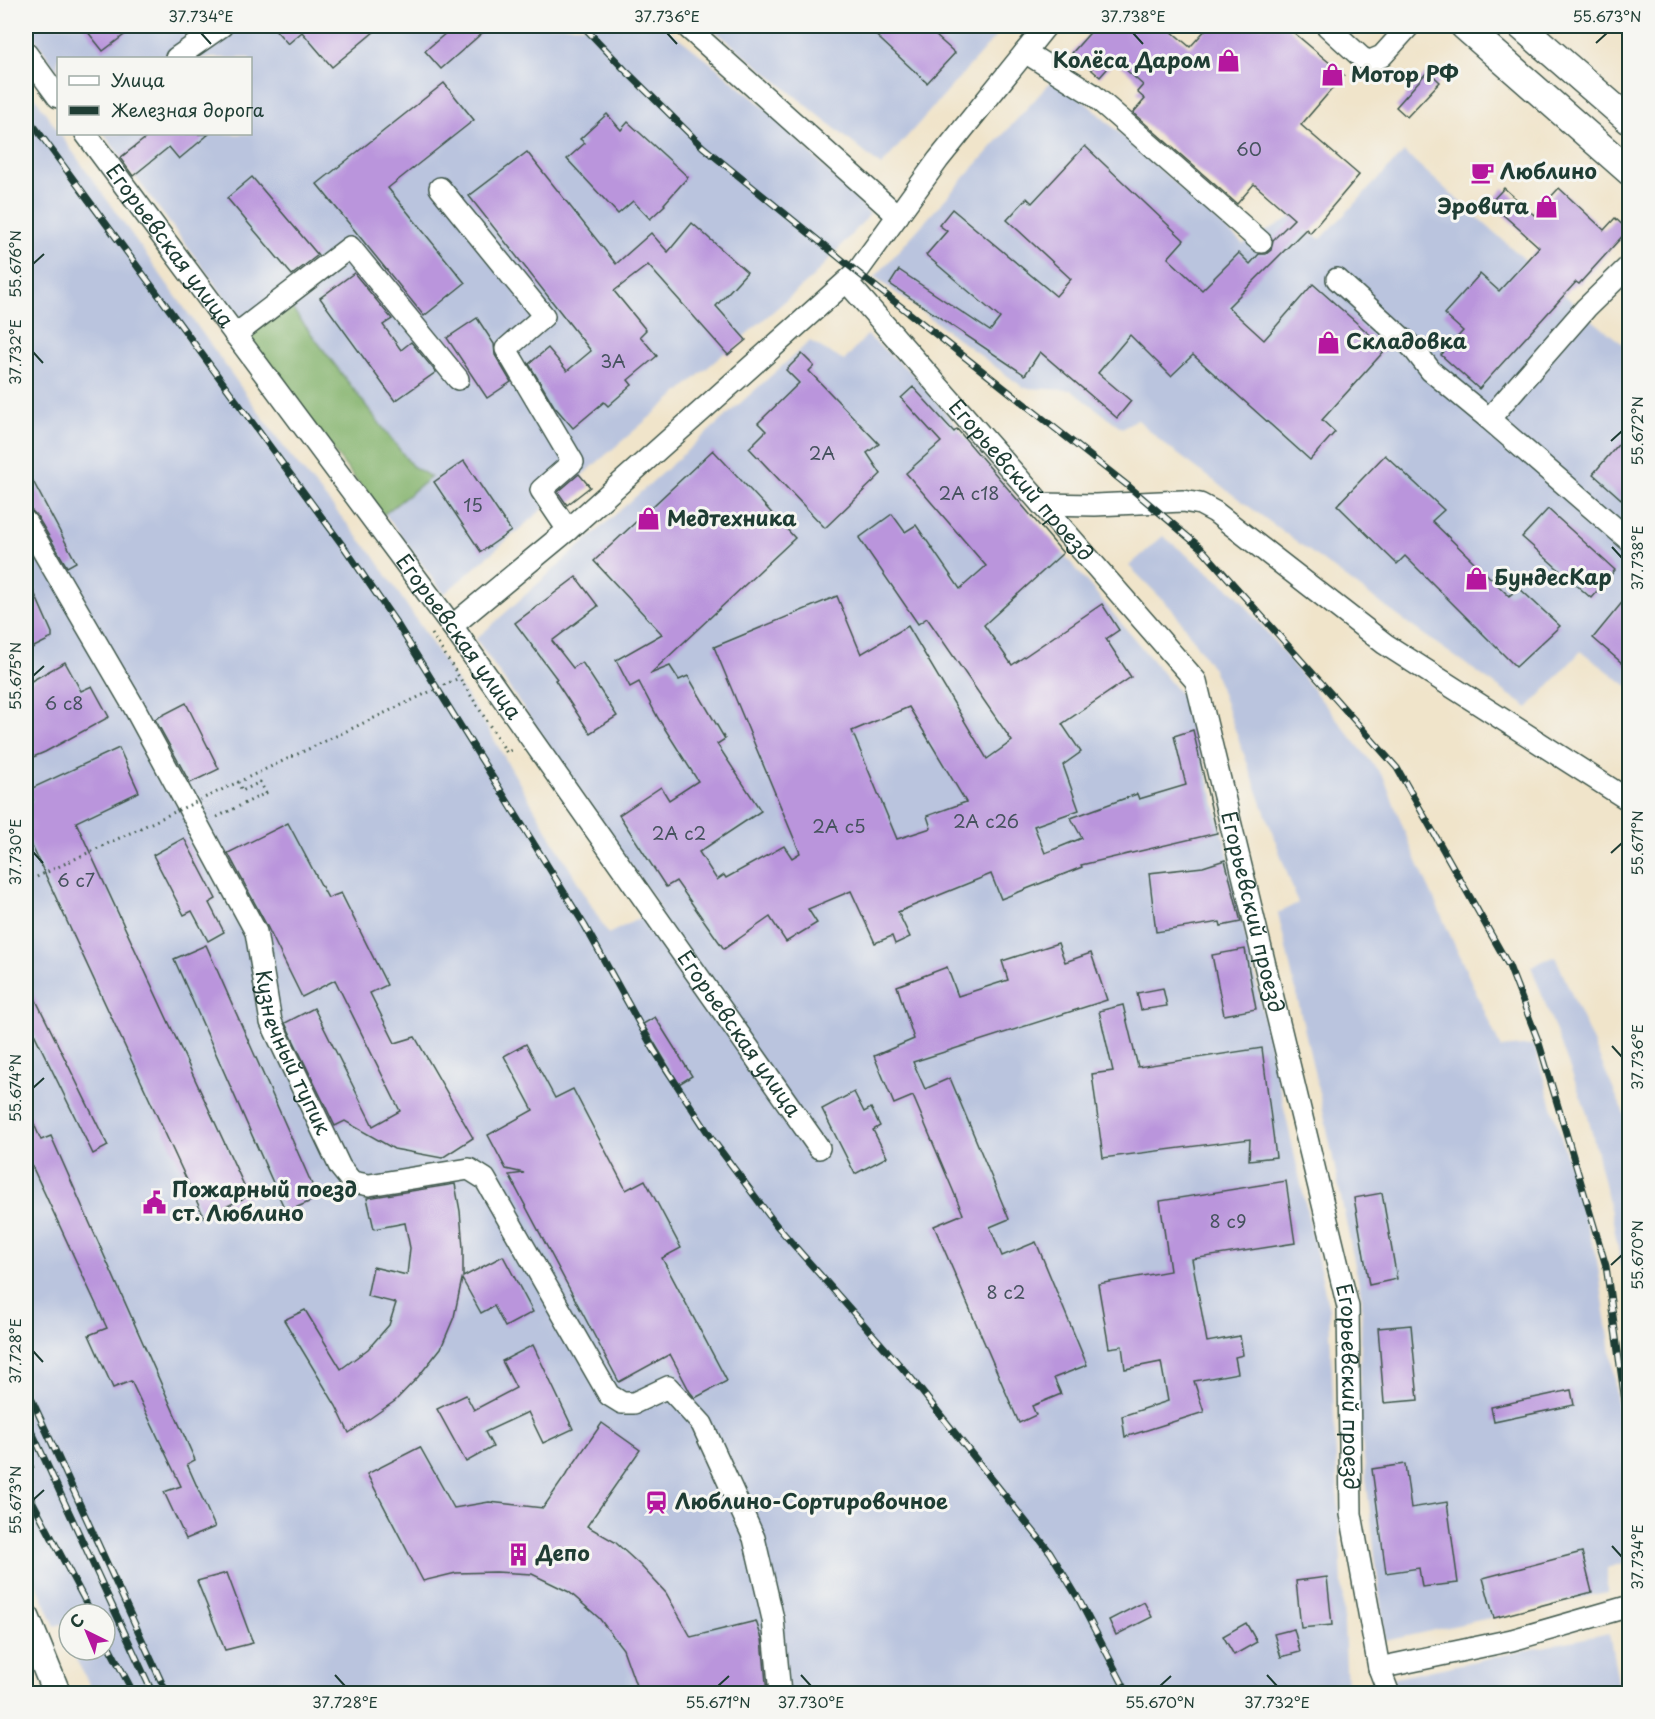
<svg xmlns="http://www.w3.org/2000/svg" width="1655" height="1719" font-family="'Playpen Sans',sans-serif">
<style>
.industrial{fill:#bac4de}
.forest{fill:#80b068;stroke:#50764e;stroke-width:1.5}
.building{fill:#ba95dc;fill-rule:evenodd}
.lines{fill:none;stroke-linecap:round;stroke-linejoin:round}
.minor-casing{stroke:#3e564a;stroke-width:24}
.major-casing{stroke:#3e564a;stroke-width:30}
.path{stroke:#3e564a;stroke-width:3;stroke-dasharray:1.5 4.5;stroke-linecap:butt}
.minor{stroke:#fff;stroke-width:21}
.major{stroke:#fff;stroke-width:27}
.rail-casing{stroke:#1f3d34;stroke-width:7}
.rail{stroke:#f6f6f2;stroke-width:4.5;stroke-dasharray:14;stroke-linecap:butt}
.path-bridge{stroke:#3e564a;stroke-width:3;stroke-dasharray:1.5 4.5;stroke-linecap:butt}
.ticks{fill:none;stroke:#1f3d34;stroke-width:2}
.labels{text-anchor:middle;stroke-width:6;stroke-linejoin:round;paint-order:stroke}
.number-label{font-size:18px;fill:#46535e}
.poi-label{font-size:21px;font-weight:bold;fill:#1f3d34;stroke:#f6f6f2;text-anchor:start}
.street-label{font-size:21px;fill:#1f3d34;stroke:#f6f6f2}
.neatline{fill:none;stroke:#1f3d34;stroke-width:2}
.ticks-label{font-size:15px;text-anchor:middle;fill:#1f3d34}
</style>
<rect width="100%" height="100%" fill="#f6f6f2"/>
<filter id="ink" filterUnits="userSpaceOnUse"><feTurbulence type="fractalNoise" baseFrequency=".0167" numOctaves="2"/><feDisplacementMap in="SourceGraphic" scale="12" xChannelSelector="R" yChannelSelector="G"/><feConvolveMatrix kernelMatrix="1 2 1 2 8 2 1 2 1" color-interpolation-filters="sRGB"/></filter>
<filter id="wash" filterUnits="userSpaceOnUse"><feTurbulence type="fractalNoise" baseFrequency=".008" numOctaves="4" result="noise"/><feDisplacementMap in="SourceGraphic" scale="24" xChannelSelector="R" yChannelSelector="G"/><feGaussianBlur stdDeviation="1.35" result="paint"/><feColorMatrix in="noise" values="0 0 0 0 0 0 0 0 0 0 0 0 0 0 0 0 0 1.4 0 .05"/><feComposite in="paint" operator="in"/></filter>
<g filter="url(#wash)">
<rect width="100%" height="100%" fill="#f0e4ca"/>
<!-- industrial -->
<g class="industrial">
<polygon points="26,26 664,26 721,71 773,115 870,214 813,277 444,594 104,134 250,134 250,58 58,58 58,72"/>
<polygon points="709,26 1005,26 881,166"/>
<polygon points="1056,76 1243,244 1292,217 1309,233 1321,239 1404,152 1596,323 1629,349 1629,687 1581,651 1528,708 1406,622 1164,444 1137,419 1122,428 1071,390 1024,388 875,277"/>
<polygon points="26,84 58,131 58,134 60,134 288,453 374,556 482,719 608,934 660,908 476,639 810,341 844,361 867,335 914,375 1187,702 1223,833 1329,1310 1347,1688 1609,1633 1620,1693 94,1693 71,1650 105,1650 105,1614 69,1614 69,1644 62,1624 55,1626 26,1559 31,1555 26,1543"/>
<polygon points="1163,536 1237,595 1384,778 1411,848 1501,1048 1534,1045 1597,1260 1609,1337 1629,1501 1630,1561 1607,1568 1607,1592 1385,1641 1359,1417 1362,1299 1324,1115 1278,913 1298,903 1213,669 1173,610 1129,566"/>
<polygon points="1555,956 1629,1125 1629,1309 1613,1221 1588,1116 1531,966"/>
</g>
<!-- forest -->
<polygon class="forest" points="287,302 412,466 431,477 383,515 244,335"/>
<g id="blocks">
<!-- building -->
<g class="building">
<polygon points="83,26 136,26 103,51"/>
<polygon points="272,26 381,26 332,67 302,32 288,44"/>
<polygon points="454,26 490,26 441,69 425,51"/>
<polygon points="866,26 925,26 955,53 927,83"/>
<polygon points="1096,26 1165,26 1190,47 1209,26 1286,26 1344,75 1301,125 1359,175 1310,233 1306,229 1228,307 1264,340 1313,284 1386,349 1322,420 1335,432 1310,460 1193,355 1171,376 1130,335 1098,373 1131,401 1117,418 1040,352 1025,375 890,284 899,270 990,331 1000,318 926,255 947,231 939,225 952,209 1056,296 1071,279 1007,220 1027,198 1032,203 1085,146 1184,240 1168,258 1202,290 1239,253 1250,264 1259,254 1266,254 1271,250 1273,240 1294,219 1254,184 1237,204 1133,113 1145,99 1137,92 1143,85 1115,60 1100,77 1072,53"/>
<polygon points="1428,71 1440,82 1407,117 1396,107"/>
<polygon points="444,83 474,120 388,188 465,283 424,316 317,184"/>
<polygon points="607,114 621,130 628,122 688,177 664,204 665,205 650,219 633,201 618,214 567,159 585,143 580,139"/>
<polygon points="151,134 209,134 179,159 169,147 133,176 120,158"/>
<polygon points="527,152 616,264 651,233 668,252 692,223 747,272 716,306 746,340 728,355 648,265 614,291 646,330 640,336 657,356 628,380 632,385 608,406 604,402 573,428 554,406 529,364 548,348 567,371 591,351 469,196"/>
<polygon points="252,177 318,255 292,275 227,198"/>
<polygon points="1504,188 1534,215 1559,188 1604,230 1615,218 1628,230 1579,284 1576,282 1479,389 1441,355 1463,331 1444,314 1480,274 1499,291 1539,247 1490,203"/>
<polygon points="354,273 392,319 383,325 401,350 411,342 436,372 395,401 320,298"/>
<polygon points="477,318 494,344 495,355 511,382 487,398 447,338"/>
<polygon points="802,354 814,366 809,371 879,444 867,453 881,474 825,528 749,448 766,431 758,423 799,383 786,370"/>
<path d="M913 387 954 432 957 429 1063 553 984 625 1012 665 1102 604 1119 630 1106 639 1131 677 1062 724 1081 752 1063 765 1079 810 1034 826 1045 853 1082 838 1071 818 1137 794 1139 799 1186 785 1174 736 1193 730 1217 833 1081 865 1082 867 1001 899 991 874 898 912 910 937 895 944 892 936 875 943 851 891 808 909 817 923 786 942 770 917 724 949 676 881 666 887 619 815 661 787 669 800 698 781 658 718 639 682 630 687 616 660 662 634 594 561 713 450 795 538 650 674 670 666 679 680 688 676 725 739 717 744 761 811 699 852 717 880 724 875 726 878 784 846 792 858 800 853 714 647 837 596 861 654 908 626 987 759 1012 741 927 618 918 624 859 538 892 514 905 532 916 525 960 589 986 566 906 473 941 442 901 398ZM909 707 966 802 927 816 931 828 897 839 852 731Z"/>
<polygon points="1629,432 1629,506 1593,474"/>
<polygon points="1385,455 1444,510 1432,521 1509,596 1519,588 1560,626 1516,667 1405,556 1397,564 1337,505"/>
<polygon points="464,461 511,531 481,552 434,482"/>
<polygon points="26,468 76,562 67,567 37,516 32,511 26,509"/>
<polygon points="579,474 590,487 567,505 558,492"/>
<polygon points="1548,509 1615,570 1591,598 1522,537"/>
<polygon points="26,574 52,633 52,638 26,651"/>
<polygon points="576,577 598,606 552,641 573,668 582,662 617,716 590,733 555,680 557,679 515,623"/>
<polygon points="1629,594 1629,669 1593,638"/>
<polygon points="65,662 81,691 92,686 109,717 45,752 26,760 26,684"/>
<polygon points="186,703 219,769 190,783 155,719"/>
<polygon points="119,748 139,792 76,822 249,1196 204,1217 26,833 26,804 33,800 28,790"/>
<polygon points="288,823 328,898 341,893 387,985 370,993 395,1043 415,1037 473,1138 442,1158 394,1149 345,1121 335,1126 285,1023 314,1008 373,1126 400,1111 335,980 302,997 267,926 228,853"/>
<polygon points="184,838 216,899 209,903 224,932 208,941 192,911 184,915 153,855"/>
<polygon points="1225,860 1241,922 1221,926 1220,922 1156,932 1149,873 1203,867"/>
<polygon points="1058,943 1065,962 1091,953 1107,1000 913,1062 925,1089 950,1078 1009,1219 990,1227 1002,1256 1036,1242 1087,1365 1054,1378 1061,1394 1032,1406 1036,1415 1019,1423 934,1226 963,1214 913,1096 894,1104 874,1056 914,1039 897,986 947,967 958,996 1008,980 1002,961"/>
<polygon points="206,945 318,1198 286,1212 174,959"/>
<polygon points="1245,949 1256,1009 1224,1015 1212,955"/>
<polygon points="26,980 108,1146 93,1154 26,1017"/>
<polygon points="1163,988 1167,1006 1141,1010 1137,993"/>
<polygon points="1123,1005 1138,1067 1262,1048 1276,1157 1249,1160 1250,1139 1103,1158 1092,1074 1113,1071 1099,1011"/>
<polygon points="655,1017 692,1076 679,1084 643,1024"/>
<polygon points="526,1044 555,1098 573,1089 626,1190 645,1180 681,1248 662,1258 727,1381 695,1398 690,1392 670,1354 619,1382 509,1175 524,1173 506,1169 488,1135 533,1110 504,1056"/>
<polygon points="854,1092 864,1112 871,1108 880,1126 873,1130 887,1157 855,1174 822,1109"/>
<polygon points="26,1106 41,1140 51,1136 195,1460 187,1464 215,1527 186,1539 164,1492 181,1486 131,1381 113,1388 89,1335 107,1328 26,1153"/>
<polygon points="1286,1181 1295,1243 1192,1259 1207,1342 1240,1336 1243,1355 1235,1357 1238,1373 1194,1381 1204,1412 1125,1437 1122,1416 1168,1401 1161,1362 1125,1369 1122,1346 1109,1348 1098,1284 1170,1271 1160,1201"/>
<polygon points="455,1184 460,1211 463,1248 463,1277 503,1256 533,1312 505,1327 494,1306 481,1313 462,1279 454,1317 441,1348 418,1377 395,1401 349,1433 336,1406 284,1320 305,1310 341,1369 368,1349 389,1325 396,1303 367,1296 373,1267 407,1275 410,1248 405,1223 374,1229 367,1198"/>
<polygon points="1382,1193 1397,1279 1369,1285 1354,1198"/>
<polygon points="1411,1325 1418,1400 1384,1403 1378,1328"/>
<polygon points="533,1345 573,1429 543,1443 528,1412 485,1432 493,1447 466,1462 437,1409 466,1395 474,1410 516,1388 502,1361"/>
<polygon points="1571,1390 1574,1405 1494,1422 1491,1407"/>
<polygon points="602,1423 640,1450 587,1526 615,1542 640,1565 666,1593 691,1637 756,1621 762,1639 767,1694 639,1694 623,1649 599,1618 569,1592 532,1574 496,1572 456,1573 423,1581 367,1474 420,1447 454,1508 489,1502 543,1508"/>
<polygon points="1405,1464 1411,1508 1447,1502 1458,1583 1422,1587 1419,1568 1386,1573 1372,1469"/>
<polygon points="1582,1552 1592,1592 1494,1618 1483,1578"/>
<polygon points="227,1573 253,1643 225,1650 197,1581"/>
<polygon points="1327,1577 1332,1625 1301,1628 1296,1581"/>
<polygon points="1144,1602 1152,1617 1116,1635 1109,1620"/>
<polygon points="1246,1623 1257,1642 1234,1655 1223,1636"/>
<polygon points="1294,1629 1300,1652 1281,1657 1274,1634"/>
</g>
</g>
</g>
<g filter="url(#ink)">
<use href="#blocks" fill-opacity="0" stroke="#3e564a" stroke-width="1.5"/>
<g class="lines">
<defs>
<g id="minor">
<polyline points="686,26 898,216"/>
<polyline points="1327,26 1362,58 1370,61 1382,56 1409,26"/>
<polyline points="1025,52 1092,94 1261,242"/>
<polyline points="26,53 58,97"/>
<polyline points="176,58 222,26"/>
<path id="s1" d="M86 134 452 626 819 1148"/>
<polyline points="440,188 544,316 506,349 573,462 541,490 568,530"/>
<polyline points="1630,265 1586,308 1489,419 1630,541"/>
<polyline points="1337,279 1413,348 1431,371 1489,419"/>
<path id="s2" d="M847 282 1196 681 1348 1307 1351 1514 1379 1668 1389 1694"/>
<polyline points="235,335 350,247 458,379"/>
<polyline points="1041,504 1095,505 1183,501 1200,504 1215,512 1385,644 1630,801"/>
<path id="s3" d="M26 522 134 707 256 932 271 1022 340 1167 352 1182 369 1185 469 1169 485 1179 609 1395 622 1403H634L668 1387 702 1424 754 1538 773 1619 780 1694"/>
<polyline points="452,626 568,530 857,272 938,160 1046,26"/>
<polyline points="1379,1668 1512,1640 1630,1606"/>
</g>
<g id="major">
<polyline points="1464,26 1630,172"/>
<polyline points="1521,26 1630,121"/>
<polyline points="26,1618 57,1694"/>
</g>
</defs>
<!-- minor casing -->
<use href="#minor" class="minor-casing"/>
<!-- major casing -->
<use href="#major" class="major-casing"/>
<!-- path -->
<g class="path">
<polyline points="432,634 507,753 514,748"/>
<polyline points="217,817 266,793 260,782 242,791 238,782"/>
<polyline points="26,1450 34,1466 26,1470"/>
</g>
<!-- minor -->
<use href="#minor" class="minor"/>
<!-- major -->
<use href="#major" class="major"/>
<defs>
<g id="rail">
<polyline points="583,26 625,70 703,147 857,272 1127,485 1201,548 1397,768 1509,966 1539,1043 1606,1266 1630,1437"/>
<polyline points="26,115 346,550 399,627 585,926 654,1050 712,1139 777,1226 911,1378 1050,1552 1078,1598 1128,1694"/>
<polyline points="26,1387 167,1694"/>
<polyline points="26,1419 153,1694"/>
<polyline points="26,1489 92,1614"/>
<polyline points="105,1639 134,1694"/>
</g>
</defs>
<!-- rail casing -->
<use href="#rail" class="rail-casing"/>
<!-- rail -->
<use href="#rail" class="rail"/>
<!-- path-bridge -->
<polyline class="path-bridge" points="26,882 459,678"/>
</g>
</g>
<!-- ticks -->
<path class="ticks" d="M201 33 211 44M667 33 677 44M1133 33 1143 44M1596 43 1607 33M33 264 44 254M33 352 43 363M1611 441 1622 431M1612 547 1622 558M33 676 44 666M33 852 43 863M1611 853 1622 843M1612 1046 1622 1057M33 1088 44 1078M1611 1265 1622 1255M33 1351 43 1362M33 1500 44 1490M1612 1546 1622 1557M335 1675 345 1686M801 1675 811 1686M1267 1675 1277 1686M718 1686 729 1676M1160 1686 1171 1676"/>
<!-- icons -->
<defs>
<symbol id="shop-bare" viewBox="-9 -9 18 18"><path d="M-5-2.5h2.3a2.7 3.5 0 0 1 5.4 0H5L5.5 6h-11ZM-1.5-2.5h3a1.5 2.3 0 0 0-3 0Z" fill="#b5179e" stroke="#f6f6f2" stroke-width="2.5" paint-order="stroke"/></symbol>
<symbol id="cafe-bare" viewBox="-9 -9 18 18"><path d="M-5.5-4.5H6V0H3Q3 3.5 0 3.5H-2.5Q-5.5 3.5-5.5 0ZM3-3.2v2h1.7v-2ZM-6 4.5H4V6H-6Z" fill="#b5179e" stroke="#f6f6f2" stroke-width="2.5" paint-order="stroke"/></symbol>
<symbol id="civic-bare" viewBox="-9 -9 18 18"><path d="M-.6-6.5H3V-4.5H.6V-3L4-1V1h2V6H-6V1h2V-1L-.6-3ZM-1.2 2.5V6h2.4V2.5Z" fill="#b5179e" stroke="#f6f6f2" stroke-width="2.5" paint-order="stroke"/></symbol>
<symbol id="station-bare" viewBox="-9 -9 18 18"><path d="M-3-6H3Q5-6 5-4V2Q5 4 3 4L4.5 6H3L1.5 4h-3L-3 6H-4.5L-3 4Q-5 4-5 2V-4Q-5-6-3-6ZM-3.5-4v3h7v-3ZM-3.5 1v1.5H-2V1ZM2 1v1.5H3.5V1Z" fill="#b5179e" stroke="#f6f6f2" stroke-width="2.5" paint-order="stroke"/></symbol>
<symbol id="building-bare" viewBox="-9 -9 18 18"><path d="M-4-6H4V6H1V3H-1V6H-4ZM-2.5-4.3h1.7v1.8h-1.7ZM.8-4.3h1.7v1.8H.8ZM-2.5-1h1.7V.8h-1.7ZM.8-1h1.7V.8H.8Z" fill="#b5179e" stroke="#f6f6f2" stroke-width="2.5" paint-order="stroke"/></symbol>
</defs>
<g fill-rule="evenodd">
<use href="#shop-bare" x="1212" y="44" width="33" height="33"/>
<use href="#shop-bare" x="1316" y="58" width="33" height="33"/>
<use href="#cafe-bare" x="1466" y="156" width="33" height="33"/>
<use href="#shop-bare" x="1530" y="190" width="33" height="33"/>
<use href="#shop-bare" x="1312" y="326" width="33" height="33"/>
<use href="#shop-bare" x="632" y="502" width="33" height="33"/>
<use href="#shop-bare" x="1460" y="562" width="33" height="33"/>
<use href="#civic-bare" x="138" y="1186" width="33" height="33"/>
<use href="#station-bare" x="640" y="1486" width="33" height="33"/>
<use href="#building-bare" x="502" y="1538" width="33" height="33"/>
</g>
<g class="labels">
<!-- number labels -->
<g class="number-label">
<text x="1249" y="156">60</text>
<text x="613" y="368">3А</text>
<text x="822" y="460">2А</text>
<text x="969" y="500">2А с18</text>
<text x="473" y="512">15</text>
<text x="64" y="710">6 с8</text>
<text x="986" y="828">2А с26</text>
<text x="839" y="833">2А с5</text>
<text x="679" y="840">2А с2</text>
<text x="76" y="887">6 с7</text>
<text x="1228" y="1228">8 с9</text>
<text x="1006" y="1299">8 с2</text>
</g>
<!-- poi labels -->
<g class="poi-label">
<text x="1211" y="68" text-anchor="end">Колёса Даром</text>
<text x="1351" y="82">Мотор РФ</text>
<text x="1500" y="179">Люблино</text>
<text x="1529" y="214" text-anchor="end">Эровита</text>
<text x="1346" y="349">Складовка</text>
<text x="667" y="526">Медтехника</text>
<text x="1494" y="585">БундесКар</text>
<text x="172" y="1197">Пожарный поезд<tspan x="172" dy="24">ст. Люблино</tspan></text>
<text x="675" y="1509">Люблино-Сортировочное</text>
<text x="536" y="1561">Депо</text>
</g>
<!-- street labels -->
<g class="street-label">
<text dy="7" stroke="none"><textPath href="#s1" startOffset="140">Егорьевская улица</textPath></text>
<text dy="7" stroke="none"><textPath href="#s2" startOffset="264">Егорьевский проезд</textPath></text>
<text dy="7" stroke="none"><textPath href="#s1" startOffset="626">Егорьевская улица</textPath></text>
<text dy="7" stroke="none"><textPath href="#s2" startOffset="768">Егорьевский проезд</textPath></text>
<text dy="7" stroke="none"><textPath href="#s1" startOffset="1112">Егорьевская улица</textPath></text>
<text dy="7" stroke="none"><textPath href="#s3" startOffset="597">Кузнечный тупик</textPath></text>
<text dy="7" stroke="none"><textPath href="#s2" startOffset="1254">Егорьевский проезд</textPath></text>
</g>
</g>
<!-- margin -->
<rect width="1655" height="1719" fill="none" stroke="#f6f6f2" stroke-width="66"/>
<!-- legend -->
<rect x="57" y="57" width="195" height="78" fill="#f6f6f2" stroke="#a0aca6" stroke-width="1.5"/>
<rect x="69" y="76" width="30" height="9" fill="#ffffff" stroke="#a0aca6" stroke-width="1.5"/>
<text x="111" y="87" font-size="18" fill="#1f3d34">Улица</text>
<rect x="69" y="106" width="30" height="9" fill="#1f3d34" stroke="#a0aca6" stroke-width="1.5"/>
<text x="111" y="117" font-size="18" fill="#1f3d34">Железная дорога</text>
<!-- north arrow -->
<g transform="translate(87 1632) rotate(317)"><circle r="28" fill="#f6f6f2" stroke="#a0aca6" stroke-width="1.5"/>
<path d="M0-4.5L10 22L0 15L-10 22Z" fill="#b5179e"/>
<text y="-9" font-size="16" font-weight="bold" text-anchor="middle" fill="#1f3d34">С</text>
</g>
<rect x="33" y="33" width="1589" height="1653" class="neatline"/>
<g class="ticks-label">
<text x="201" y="22">37.734°E</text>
<text x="667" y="22">37.736°E</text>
<text x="1133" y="22">37.738°E</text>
<text x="1607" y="22">55.673°N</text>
<text transform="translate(16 264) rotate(-90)" y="5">55.676°N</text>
<text transform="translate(16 352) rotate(-90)" y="5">37.732°E</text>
<text transform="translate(1638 431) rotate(-90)" y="5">55.672°N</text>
<text transform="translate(1638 558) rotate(-90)" y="5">37.738°E</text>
<text transform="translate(16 676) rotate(-90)" y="5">55.675°N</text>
<text transform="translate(1638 843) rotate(-90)" y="5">55.671°N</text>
<text transform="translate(16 852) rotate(-90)" y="5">37.730°E</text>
<text transform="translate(1638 1057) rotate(-90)" y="5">37.736°E</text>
<text transform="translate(16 1088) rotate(-90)" y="5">55.674°N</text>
<text transform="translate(1638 1255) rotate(-90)" y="5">55.670°N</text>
<text transform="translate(16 1351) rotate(-90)" y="5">37.728°E</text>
<text transform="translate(16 1500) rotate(-90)" y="5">55.673°N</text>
<text transform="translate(1638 1557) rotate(-90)" y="5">37.734°E</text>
<text x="345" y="1708">37.728°E</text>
<text x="718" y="1708">55.671°N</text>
<text x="811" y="1708">37.730°E</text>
<text x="1160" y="1708">55.670°N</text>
<text x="1277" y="1708">37.732°E</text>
</g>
</svg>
